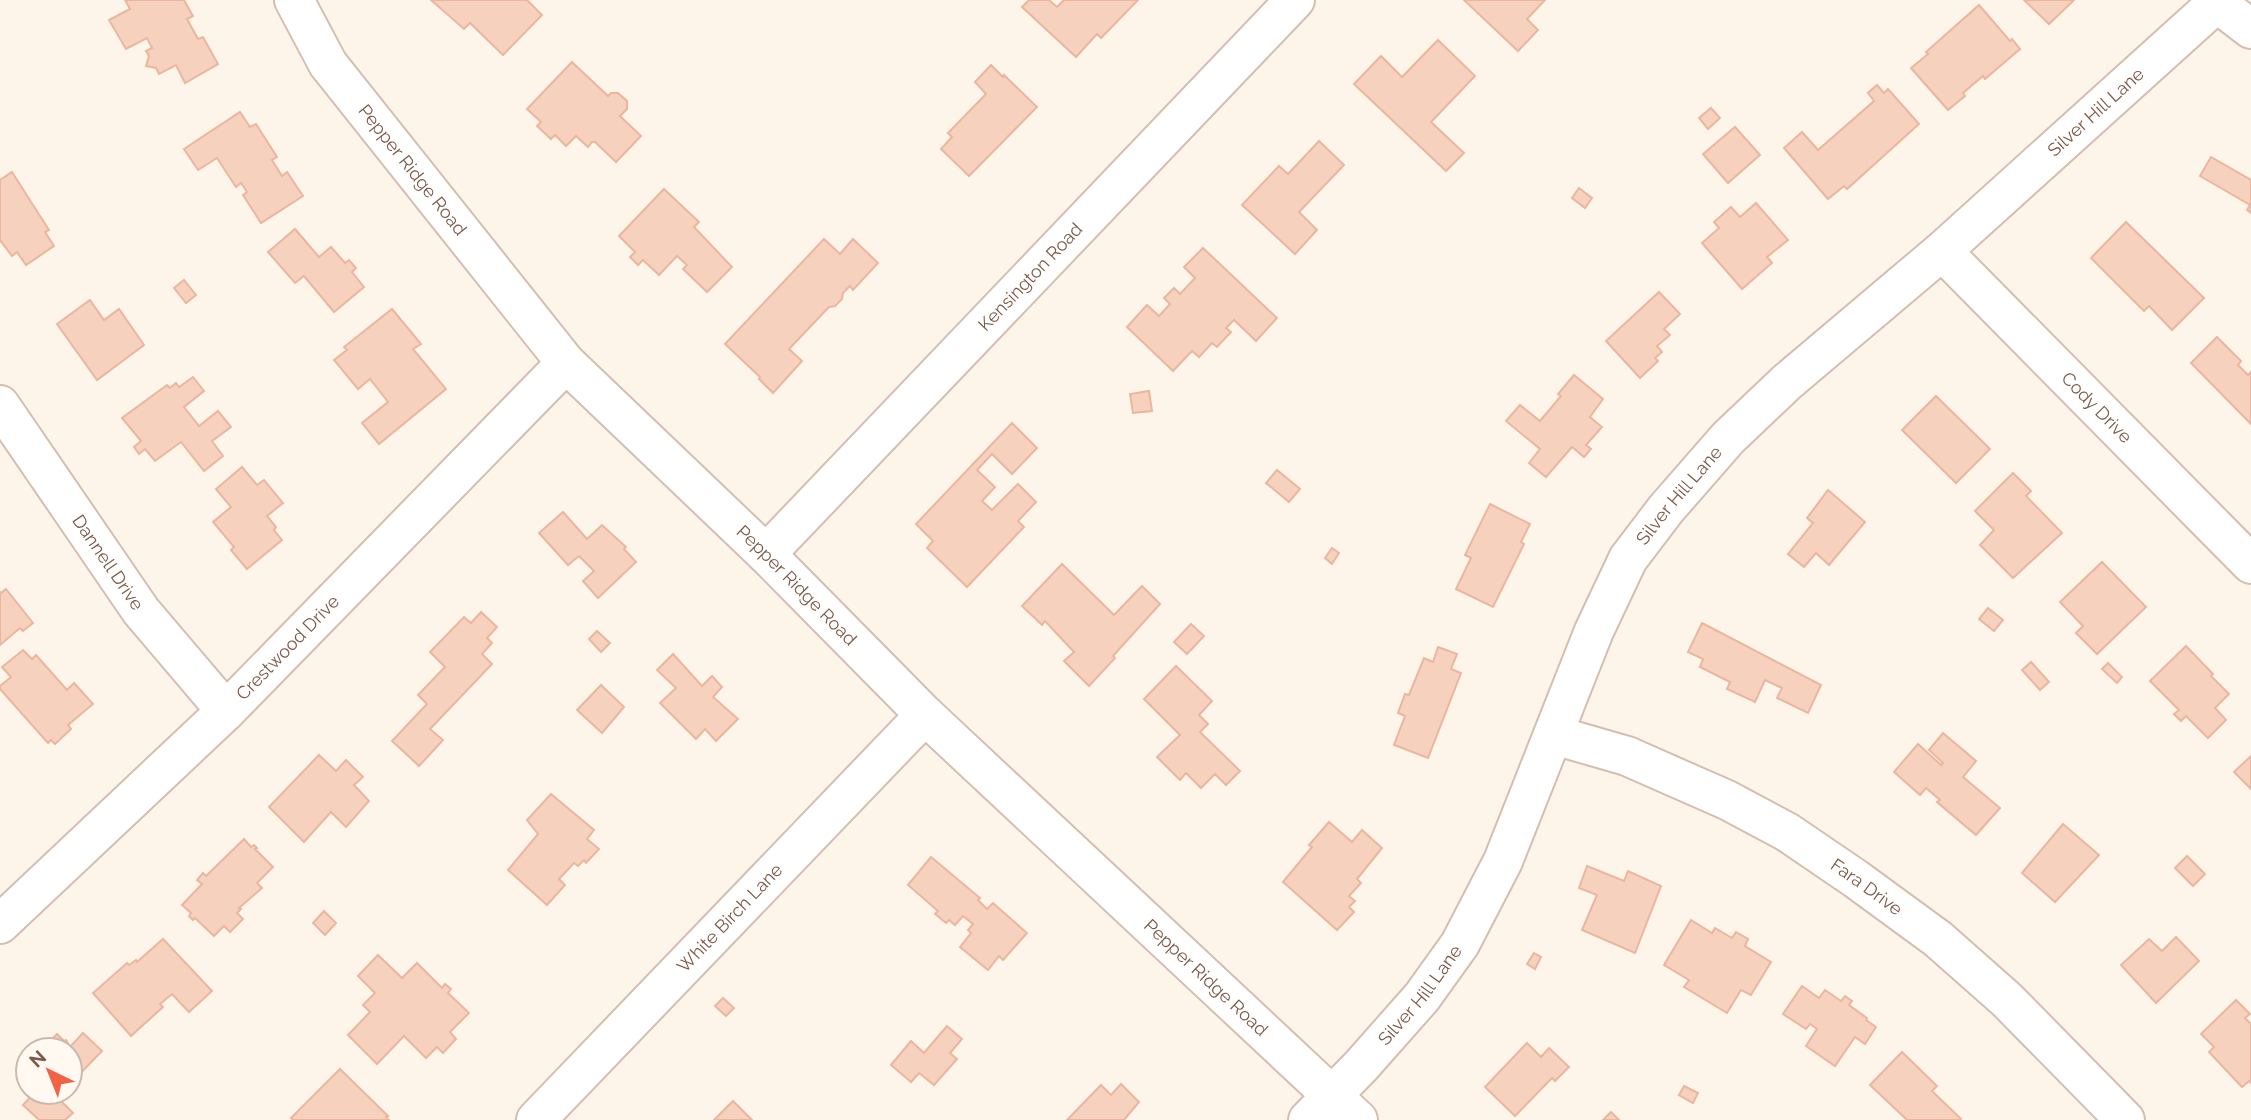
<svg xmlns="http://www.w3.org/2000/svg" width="2251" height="1120" font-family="Raleway,sans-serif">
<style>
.building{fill:#f6d1be;stroke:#ebb69d;stroke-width:2}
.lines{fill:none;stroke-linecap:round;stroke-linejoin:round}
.minor-casing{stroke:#d5beb0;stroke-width:42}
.minor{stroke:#fff;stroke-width:38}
.labels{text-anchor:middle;stroke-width:5;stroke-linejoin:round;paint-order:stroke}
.street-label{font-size:18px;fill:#7c5949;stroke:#fff9f2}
</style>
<rect width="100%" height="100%" fill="#fef5ea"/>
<!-- building -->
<g class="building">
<polygon points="125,0 184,0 193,16 187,19 198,39 203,37 218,64 185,83 176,65 159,74 156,68 146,66 149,56 146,51 152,48 147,38 126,49 109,20 130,9"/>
<polygon points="431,0 527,0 542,15 503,55 470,23 464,29"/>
<polygon points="1029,0 1049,0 1057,7 1064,0 1138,0 1101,38 1097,34 1076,57 1022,7"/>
<polygon points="1464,0 1545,0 1527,19 1538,30 1518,51"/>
<polygon points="2024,0 2074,0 2049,24"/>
<polygon points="1979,5 2010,41 2012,39 2020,49 1985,79 1983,76 1963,93 1965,96 1948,110 1911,68 1928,54 1926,52"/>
<polygon points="1438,40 1475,76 1431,122 1464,153 1446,171 1354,84 1381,56 1402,77"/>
<polygon points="572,62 608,96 611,93 618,93 627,101 627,109 620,116 641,136 616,162 595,142 592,142 588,147 576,136 566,146 555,135 551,139 537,126 541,122 527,109"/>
<polygon points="991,65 1003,77 1004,75 1037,107 969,176 941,149 952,137 948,133 986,94 975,82"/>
<polygon points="1877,85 1884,93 1888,89 1919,124 1847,189 1844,186 1828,199 1784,148 1802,132 1818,150 1874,101 1868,93"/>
<polygon points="1711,108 1720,118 1708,129 1699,118"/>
<polygon points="240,112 250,127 256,124 277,157 272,160 282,176 287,172 303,196 261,223 243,195 247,192 241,183 236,187 217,158 198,170 184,149"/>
<polygon points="1735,127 1760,155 1728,183 1703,154"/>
<polygon points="1319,141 1344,165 1299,212 1317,230 1295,254 1242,205 1279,166 1288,174"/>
<polygon points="2211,157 2251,180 2251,213 2247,210 2250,205 2200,176"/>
<polygon points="12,172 49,230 45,232 54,246 26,265 17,252 12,256 0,240 0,180"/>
<polygon points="1579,188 1592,198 1585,208 1572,198"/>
<polygon points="664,189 699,222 694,227 732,267 707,292 683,269 687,265 677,256 659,275 643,260 638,265 630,257 635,252 619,236"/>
<polygon points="1756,203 1788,240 1767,257 1772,263 1742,289 1702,243 1719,228 1714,222 1731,207 1740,217"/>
<polygon points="2126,222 2204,298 2172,330 2149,306 2144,311 2091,258"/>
<polygon points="295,229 319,257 331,247 345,263 349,260 356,268 352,272 364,287 334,312 304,276 295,283 268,252"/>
<polygon points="824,239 840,254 853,239 878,263 853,290 850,286 843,293 842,299 835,306 829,307 789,349 802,361 773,393 759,379 760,377 725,344"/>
<polygon points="1203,248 1277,318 1256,341 1234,320 1226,328 1231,332 1217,347 1212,343 1199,357 1192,351 1173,371 1127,327 1147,305 1159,316 1170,304 1164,298 1174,288 1180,294 1195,278 1184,267"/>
<polygon points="184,280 196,295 186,303 174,288"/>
<polygon points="1659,292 1680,314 1664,329 1670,335 1657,346 1662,352 1655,358 1658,361 1640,378 1606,341"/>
<polygon points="90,300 104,320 119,309 144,345 97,380 57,324"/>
<polygon points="392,309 421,344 413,349 446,389 379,444 362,423 388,402 370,379 358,389 334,360 347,350 344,347"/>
<polygon points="2217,337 2241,361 2238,365 2248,375 2251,372 2251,424 2191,363"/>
<polygon points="1574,375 1603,399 1590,417 1602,427 1586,445 1591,449 1584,457 1572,447 1546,477 1529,463 1540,449 1506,421 1520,405 1540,421 1561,396 1558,394"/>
<polygon points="193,377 204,391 184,407 199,426 218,411 231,427 212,441 223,456 204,471 181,442 155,461 145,449 139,454 134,447 141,441 122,418 167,385 170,388 176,383 179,387"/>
<polygon points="1149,391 1152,411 1133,413 1130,394"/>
<polygon points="1936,396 1990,449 1956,483 1902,430"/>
<polygon points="1012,423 1037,448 1012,474 992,454 977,470 995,487 982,501 992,510 1018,484 1036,502 1018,521 1024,527 967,587 927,548 933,541 916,524"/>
<polygon points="242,467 257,485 264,480 283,503 267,516 276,527 274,530 282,540 247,569 231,550 234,547 213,522 231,507 216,489"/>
<polygon points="1277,470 1300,489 1289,502 1266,483"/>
<polygon points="2013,473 2031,491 2026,496 2062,533 2013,578 1980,545 1994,530 1975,511"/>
<polygon points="1828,490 1865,522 1829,565 1816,553 1804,567 1788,554 1813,523 1807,518"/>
<polygon points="1490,504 1530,524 1521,542 1524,544 1493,607 1456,589 1471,558 1465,555"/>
<polygon points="563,512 587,539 602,525 626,547 624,549 636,562 598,598 583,581 594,571 579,556 568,565 539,533"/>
<polygon points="1332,548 1339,553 1332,564 1325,558"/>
<polygon points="2102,562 2146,607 2097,654 2076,633 2083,626 2060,602"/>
<polygon points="1062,564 1114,615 1142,586 1160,604 1113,656 1115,658 1089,686 1064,661 1074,652 1045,621 1042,625 1022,606"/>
<polygon points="6,589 33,623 23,631 20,628 0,645 0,592 1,593"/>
<polygon points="1988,608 2003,620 1994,631 1979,619"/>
<polygon points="481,612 497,627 487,638 492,643 482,654 492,664 430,729 443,740 419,766 392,741 427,704 418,695 445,667 430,652 464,617 471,623"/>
<polygon points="1702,623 1821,685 1808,713 1777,698 1782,688 1765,680 1755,702 1727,689 1730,682 1700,667 1703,659 1688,652"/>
<polygon points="1191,624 1204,636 1187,654 1174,642"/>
<polygon points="597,631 610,643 601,652 589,639"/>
<polygon points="2186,646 2213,674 2211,676 2229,694 2215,708 2226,720 2208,738 2186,716 2181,721 2174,714 2179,710 2150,681"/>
<polygon points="1438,647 1457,654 1451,669 1461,673 1428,758 1394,745 1405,716 1398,713 1405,694 1409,695 1424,658 1433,662"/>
<polygon points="23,650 32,659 36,655 67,690 74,683 93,704 68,725 71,729 55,744 51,740 48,743 0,689 0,686 11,677 2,667"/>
<polygon points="673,654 702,686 712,676 722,687 713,697 738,719 716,741 705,729 696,739 660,703 676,688 657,670"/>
<polygon points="2031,662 2049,682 2040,690 2022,670"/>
<polygon points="2108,663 2122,677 2117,683 2102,669"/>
<polygon points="1176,666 1212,701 1199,715 1208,724 1200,732 1240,771 1226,785 1215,774 1201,788 1186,773 1180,780 1157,757 1180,735 1144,699"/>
<polygon points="601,685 624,707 602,733 577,710"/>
<polygon points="1943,733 1976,761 1963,777 2000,808 1976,835 1937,802 1940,800 1926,788 1920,795 1894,772 1918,744 1941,765 1943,763 1929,750"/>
<polygon points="319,755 336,771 346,760 363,777 354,785 369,801 346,827 331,812 304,842 269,807"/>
<polygon points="2251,756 2251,789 2234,772"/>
<polygon points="551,794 594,830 587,839 599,849 586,863 584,860 578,866 574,863 559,879 565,885 547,905 508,870 538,834 527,820"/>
<polygon points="1329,822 1352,842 1362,830 1382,848 1357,879 1361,883 1349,896 1355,901 1349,907 1354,912 1337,930 1283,882 1312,847 1309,845"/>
<polygon points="2063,824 2099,855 2055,902 2022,873"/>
<polygon points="244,839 251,847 254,845 257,848 255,849 273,867 257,883 262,888 239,908 241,909 237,913 243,919 230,932 224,926 214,936 195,918 193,920 189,916 191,913 182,905 202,884 197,880 203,873 206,876"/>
<polygon points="2187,856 2205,874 2193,886 2175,868"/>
<polygon points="931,857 980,898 978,900 987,909 993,903 1027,933 1003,960 999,956 988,970 960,947 971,933 968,930 973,924 963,916 955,925 949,920 946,923 935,914 938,911 908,885"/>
<polygon points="1587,866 1624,881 1628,871 1661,886 1635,953 1582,930 1597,895 1579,888"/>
<polygon points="324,911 336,923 325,935 313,923"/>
<polygon points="1691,920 1712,933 1715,928 1732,938 1736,932 1748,939 1745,946 1771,962 1751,995 1741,990 1727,1013 1684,987 1689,980 1664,965"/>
<polygon points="2176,937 2199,961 2156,1003 2121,965 2149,939 2162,951"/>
<polygon points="163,939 212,991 189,1012 172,994 160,1004 163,1007 131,1036 93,993 127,963 129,965 136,960 137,962"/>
<polygon points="1534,953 1541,957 1535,969 1527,964"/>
<polygon points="378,955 402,978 417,963 442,988 445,984 451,989 448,993 469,1013 450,1032 456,1039 443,1053 437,1047 426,1058 404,1036 377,1064 348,1035 370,1012 363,1005 375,993 358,976"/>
<polygon points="1802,986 1819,998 1825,990 1841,1001 1845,996 1852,1001 1849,1005 1867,1018 1866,1020 1876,1027 1865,1044 1855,1037 1835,1066 1806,1046 1817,1029 1810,1024 1806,1029 1783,1014"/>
<polygon points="723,998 734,1008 726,1016 715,1006"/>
<polygon points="2236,1000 2250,1014 2245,1018 2251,1024 2251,1083 2249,1081 2242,1087 2209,1052 2214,1047 2201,1034"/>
<polygon points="947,1026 962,1039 950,1053 957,1059 934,1085 919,1073 911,1082 891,1065 911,1041 924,1053"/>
<polygon points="83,1033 102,1051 70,1084 70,1050 41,1050 57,1034 64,1041 66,1040 70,1047"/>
<polygon points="1527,1043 1541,1057 1549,1048 1569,1067 1555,1081 1552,1078 1515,1116 1485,1087"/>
<polygon points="1902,1052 1937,1086 1932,1091 1961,1119 1960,1120 1907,1120 1870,1085"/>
<polygon points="28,1063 28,1078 21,1071"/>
<polygon points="340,1069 388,1116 386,1117 389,1120 293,1120 291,1118"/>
<polygon points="1121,1084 1139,1102 1124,1120 1067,1120 1101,1085 1111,1095"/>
<polygon points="1684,1086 1698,1093 1693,1103 1679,1095"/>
<polygon points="35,1092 63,1092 57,1097 73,1113 65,1120 39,1120 23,1105"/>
<polygon points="733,1101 752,1120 714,1120"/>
<polygon points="1611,1112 1619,1120 1603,1120"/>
</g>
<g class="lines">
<defs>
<g id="minor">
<path id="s1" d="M294 0 328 64 566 363 766 554 925 715 1358 1120"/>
<polyline points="2217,3 2251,29"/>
<path id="s2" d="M1942 251 2251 564"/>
<path id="s3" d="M0 405 141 611 226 711"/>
<path id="s4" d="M766 554 1295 0"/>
<path id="s5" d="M1554 735 1627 756 1727 800 1787 832 1856 879 1938 939 2007 1000 2125 1120"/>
<path id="s6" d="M0 924 226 711 566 363"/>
<path id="s7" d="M536 1120 925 715"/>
<path id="s8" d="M1308 1120 1361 1066 1422 997 1460 944 1503 861 1594 631 1628 559 1666 509 1728 438 1787 382 1942 251 2220 0"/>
</g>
</defs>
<!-- minor casing -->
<use href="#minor" class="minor-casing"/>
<!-- minor -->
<use href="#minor" class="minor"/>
</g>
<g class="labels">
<!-- street labels -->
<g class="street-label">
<text dy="6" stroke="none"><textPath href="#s8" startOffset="1302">Silver Hill Lane</textPath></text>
<text dy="6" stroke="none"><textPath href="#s1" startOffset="208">Pepper Ridge Road</textPath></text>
<text dy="6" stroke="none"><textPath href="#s4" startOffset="383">Kensington Road</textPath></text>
<text dy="6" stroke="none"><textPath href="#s2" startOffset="220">Cody Drive</textPath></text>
<text dy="6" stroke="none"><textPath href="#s8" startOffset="735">Silver Hill Lane</textPath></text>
<text dy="6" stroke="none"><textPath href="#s3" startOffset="191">Dannell Drive</textPath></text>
<text dy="6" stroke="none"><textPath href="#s1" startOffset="775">Pepper Ridge Road</textPath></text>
<text dy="6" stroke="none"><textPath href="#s6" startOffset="399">Crestwood Drive</textPath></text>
<text dy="6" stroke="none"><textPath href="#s5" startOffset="350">Fara Drive</textPath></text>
<text dy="6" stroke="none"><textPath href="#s7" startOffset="280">White Birch Lane</textPath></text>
<text dy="6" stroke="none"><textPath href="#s1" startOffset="1342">Pepper Ridge Road</textPath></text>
<text dy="6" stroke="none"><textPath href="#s8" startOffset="168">Silver Hill Lane</textPath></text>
</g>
</g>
<!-- north arrow -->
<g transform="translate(49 1071) rotate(317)"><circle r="33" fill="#fff9f2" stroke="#cbb9ae" stroke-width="2"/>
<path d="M0-5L12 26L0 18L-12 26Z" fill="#f26245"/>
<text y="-10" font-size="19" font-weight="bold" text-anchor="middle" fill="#7c5949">N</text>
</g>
</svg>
